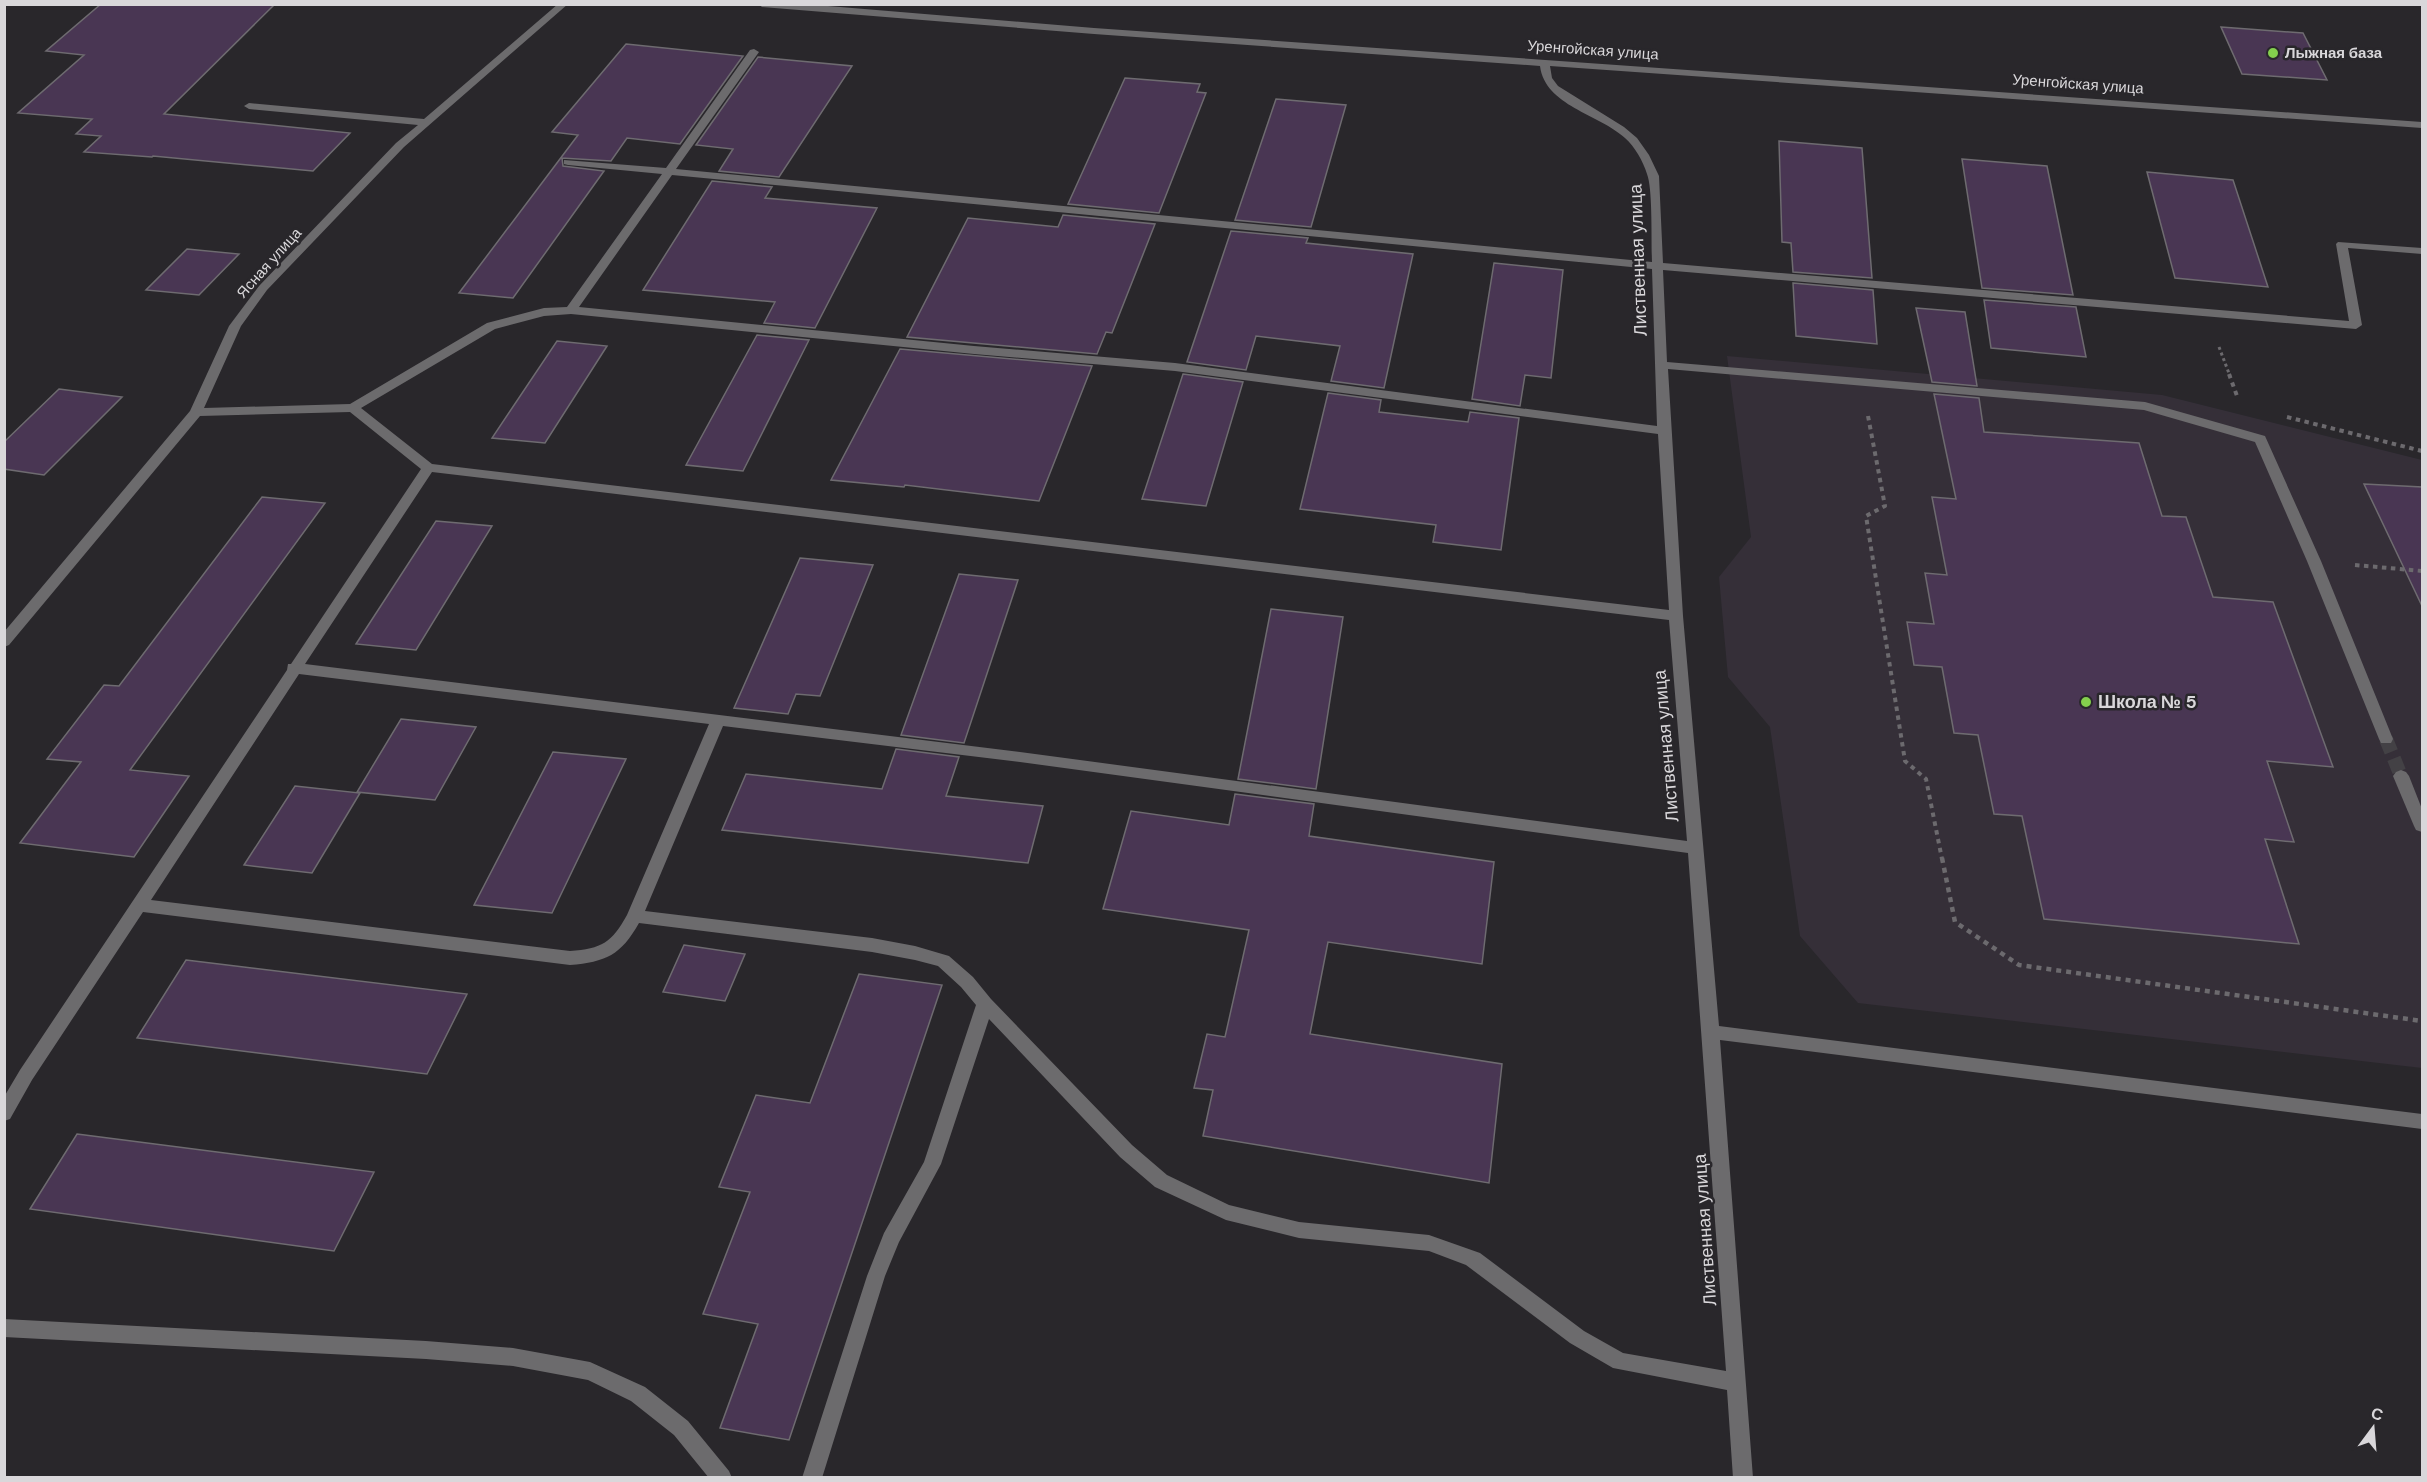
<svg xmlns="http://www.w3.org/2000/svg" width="2427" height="1482" font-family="'DM Sans',sans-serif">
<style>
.built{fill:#352f38}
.building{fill:#493653;stroke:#6e6b70;stroke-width:1.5}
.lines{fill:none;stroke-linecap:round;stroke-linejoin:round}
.minor-tunnel{stroke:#434145;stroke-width:14;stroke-dasharray:14 7;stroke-linecap:butt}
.path-far2{stroke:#6c6a6e;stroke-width:3;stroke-dasharray:3 3;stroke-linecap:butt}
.path-far1{stroke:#6c6a6e;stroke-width:4;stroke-dasharray:4.5 4.5;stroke-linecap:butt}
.path{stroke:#6c6a6e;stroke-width:4.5;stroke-dasharray:5 5;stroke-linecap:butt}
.minor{fill:#6c6b6d;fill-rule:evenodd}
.poi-dot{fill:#84cf4d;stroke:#29272b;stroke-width:2}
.labels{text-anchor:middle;stroke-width:5;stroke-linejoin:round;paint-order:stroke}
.far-street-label{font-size:15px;fill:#d9d7da;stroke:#29272b}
.far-poi-label{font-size:15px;font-weight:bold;fill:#d9d7da;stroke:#29272b;text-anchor:start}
.street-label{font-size:18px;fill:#d9d7da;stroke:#29272b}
.poi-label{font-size:18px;font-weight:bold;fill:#d9d7da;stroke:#29272b;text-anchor:start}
</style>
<rect width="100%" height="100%" fill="#29272b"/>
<!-- built -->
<polygon class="built" points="1727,356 2162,395 2422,460 2422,1068 1858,1003 1800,936 1770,727 1728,677 1719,577 1751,537"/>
<!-- building -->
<g class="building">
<polygon points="101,4 275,4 164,114 350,133 313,171 153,156 152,157 84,152 101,136 76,134 92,119 18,113 84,55 46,51"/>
<polygon points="2221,27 2303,33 2327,80 2242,74"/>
<polygon points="626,44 743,56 680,144 627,138 611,161 562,158 563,166 604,171 513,298 459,293 578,135 552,132"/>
<polygon points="758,57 852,66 779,177 719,171 733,149 696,145"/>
<polygon points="1125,78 1200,84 1197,92 1206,93 1159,213 1068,204"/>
<polygon points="1276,99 1346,105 1311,227 1235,220"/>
<polygon points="1779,141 1862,148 1872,278 1793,272 1791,243 1782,242"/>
<polygon points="1962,159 2047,166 2073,295 1982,288"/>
<polygon points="2147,172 2233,180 2268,287 2175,278"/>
<polygon points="712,181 772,187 765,198 877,208 815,328 764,323 775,302 643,290"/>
<polygon points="1063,215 1155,224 1112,333 1106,332 1097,354 907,337 968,218 1058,227"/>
<polygon points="1231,231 1308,238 1306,243 1413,254 1384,388 1331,381 1340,346 1256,336 1246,370 1187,362"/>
<polygon points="187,249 239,254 199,295 146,290"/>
<polygon points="1494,263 1563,270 1551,378 1525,375 1520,406 1472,399"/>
<polygon points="1793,283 1873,290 1877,344 1796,336"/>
<polygon points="1984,300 2076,307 2086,357 1991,348"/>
<polygon points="1916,308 1965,312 1977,386 1932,382"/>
<polygon points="757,335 809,340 743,471 686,465"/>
<polygon points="557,341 607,346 545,443 492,438"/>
<polygon points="900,349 1092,366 1039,501 905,485 904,487 831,480"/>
<polygon points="1183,374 1243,382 1206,506 1142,499"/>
<polygon points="59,389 122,397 44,475 4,469 4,442"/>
<polygon points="1328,393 1381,400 1379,412 1468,422 1470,412 1519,418 1501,550 1433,542 1436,525 1300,509"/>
<polygon points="1934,394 1979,398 1984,432 2139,443 2162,516 2186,517 2213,597 2273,602 2333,767 2267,761 2294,842 2265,839 2299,944 2044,919 2022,816 1994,814 1978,735 1954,733 1942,667 1914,665 1907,622 1934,624 1925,573 1947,575 1932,497 1956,499"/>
<polygon points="2364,484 2422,487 2422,606"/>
<polygon points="262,497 325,503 130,770 189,776 134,857 20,843 81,762 47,759 104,685 119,686"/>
<polygon points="436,521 492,526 416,650 356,644"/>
<polygon points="800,558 873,565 820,696 796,694 788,714 734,708"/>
<polygon points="959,574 1018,580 964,743 901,735"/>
<polygon points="1271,609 1343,617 1316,789 1238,779"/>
<polygon points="401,719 476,727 435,800 357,792"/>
<polygon points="896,749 959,757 946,796 1043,806 1028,863 722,830 746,774 882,789"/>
<polygon points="553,752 626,759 552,913 474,905"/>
<polygon points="295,786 360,793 312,873 244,865"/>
<polygon points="1235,794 1314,804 1309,836 1494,862 1482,964 1328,942 1310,1034 1502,1064 1489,1183 1203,1136 1213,1090 1194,1088 1207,1034 1225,1037 1249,930 1103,909 1131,811 1229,825"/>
<polygon points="684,945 745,954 725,1001 663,992"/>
<polygon points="186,960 467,994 427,1074 137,1038"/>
<polygon points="859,974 942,985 789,1440 720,1428 758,1324 703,1314 750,1192 719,1187 756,1095 810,1103"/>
<polygon points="77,1134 374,1172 334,1251 30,1209"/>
</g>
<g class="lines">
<!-- minor-tunnel -->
<polyline class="minor-tunnel" points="2386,739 2401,776"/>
<!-- path-far2 -->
<polyline class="path-far2" points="2219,347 2230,376"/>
<!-- path-far1 -->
<g class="path-far1">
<polyline points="2229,374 2237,396"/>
<polyline points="1868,416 1885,506 1866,516 1905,761 1926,779 1942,859"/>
<polyline points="2287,417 2422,451"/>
<polyline points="2355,565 2422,571"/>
</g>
<!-- path -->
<polyline class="path" points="1942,858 1955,922 2019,965 2422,1021"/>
<!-- minor -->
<g class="minor">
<path d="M558 4H568L404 147 267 290 241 326 204 408 350 404 487 323 544 308 567 307 662 174 568 165 564 164V160L666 168 750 50 754 49 759 52 676 169 1652 262C1651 242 1653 189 1647 174 1643 161 1635 147 1625 138 1599 114 1545 106 1540 66L1094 34 762 7 758 4H804L1094 28 2422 122V128L1550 66 1552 78 1558 86 1624 127 1637 138 1649 155 1659 176 1663 263 2349 321 2336 244 2338 242 2422 248V254L2348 248 2362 325 2356 329 1663 270 1667 362 2145 402 2265 436 2321 561 2393 739 2391 743H2381L2379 739 2307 561 2255 442 2144 410 1668 369 1683 616 1719 1026 2422 1114V1129L1720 1040 1753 1478H1733L1727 1390 1613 1368 1570 1343 1466 1265 1429 1251 1299 1238 1226 1220 1155 1187 1120 1157 989 1019 941 1164 899 1242 885 1276 822 1478H802L867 1276 884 1233 924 1162 976 1005 961 987 938 966 915 960 872 952 639 923C621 955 606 962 570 965L143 912 32 1080 10 1119 4 1121V1097L20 1070 287 670 288 664H291L421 469 350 412 200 416 9 645 4 647V632L190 411 229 326 259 286 396 143 418 125 249 109 244 106 249 103 424 119ZM672 175 1652 269 1657 426 1175 363 974 346 579 307ZM571 314 974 354 1175 371 1658 434 1669 610 432 464 361 408 495 329 544 316ZM432 472 1669 620 1687 841 1020 752 305 664ZM299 674 709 724 627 915C612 942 602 949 570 951L151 900ZM723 726 1020 762 1688 853 1726 1371 1623 1353 1584 1331 1480 1253 1429 1235 1299 1222 1229 1205 1167 1175 1132 1145 991 999 973 977 949 956 915 946 872 938 645 911Z"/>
<polygon points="2401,770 2406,772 2409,776 2422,809 2422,832 2416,830 2414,826 2393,776 2396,772"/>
<polygon points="4,1319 426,1341 513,1348 590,1362 645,1387 688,1421 729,1471 732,1478 709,1478 674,1435 631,1401 588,1380 513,1366 426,1359 4,1337"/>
</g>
</g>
<!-- markers -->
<g class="poi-dot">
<circle cx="2273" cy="53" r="6"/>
<circle cx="2086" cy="702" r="6"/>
</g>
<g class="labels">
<!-- far-street labels -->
<g class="far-street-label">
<text transform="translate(1593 50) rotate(4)" y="5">Уренгойская улица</text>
<text transform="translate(2078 84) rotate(4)" y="5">Уренгойская улица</text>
<text transform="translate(269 263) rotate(-48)" y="5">Ясная улица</text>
</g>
<!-- far-poi labels -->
<g class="far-poi-label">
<text x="2285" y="58">Лыжная база</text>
</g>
<!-- street labels -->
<g class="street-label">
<text transform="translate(1638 260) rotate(-92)" y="6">Лиственная улица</text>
<text transform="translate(1666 746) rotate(-95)" y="6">Лиственная улица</text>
<text transform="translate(1705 1230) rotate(-94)" y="6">Лиственная улица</text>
</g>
<!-- poi labels -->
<g class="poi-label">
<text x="2098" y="708">Школа № 5</text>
</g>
</g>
<!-- border -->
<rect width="2427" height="1482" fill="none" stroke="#d9d7da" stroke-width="12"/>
<!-- north arrow -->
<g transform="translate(2373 1428) rotate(16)" stroke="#29272b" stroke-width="4.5" paint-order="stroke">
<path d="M0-4.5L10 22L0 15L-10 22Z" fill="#d9d7da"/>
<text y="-9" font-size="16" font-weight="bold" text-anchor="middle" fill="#d9d7da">С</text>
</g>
</svg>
